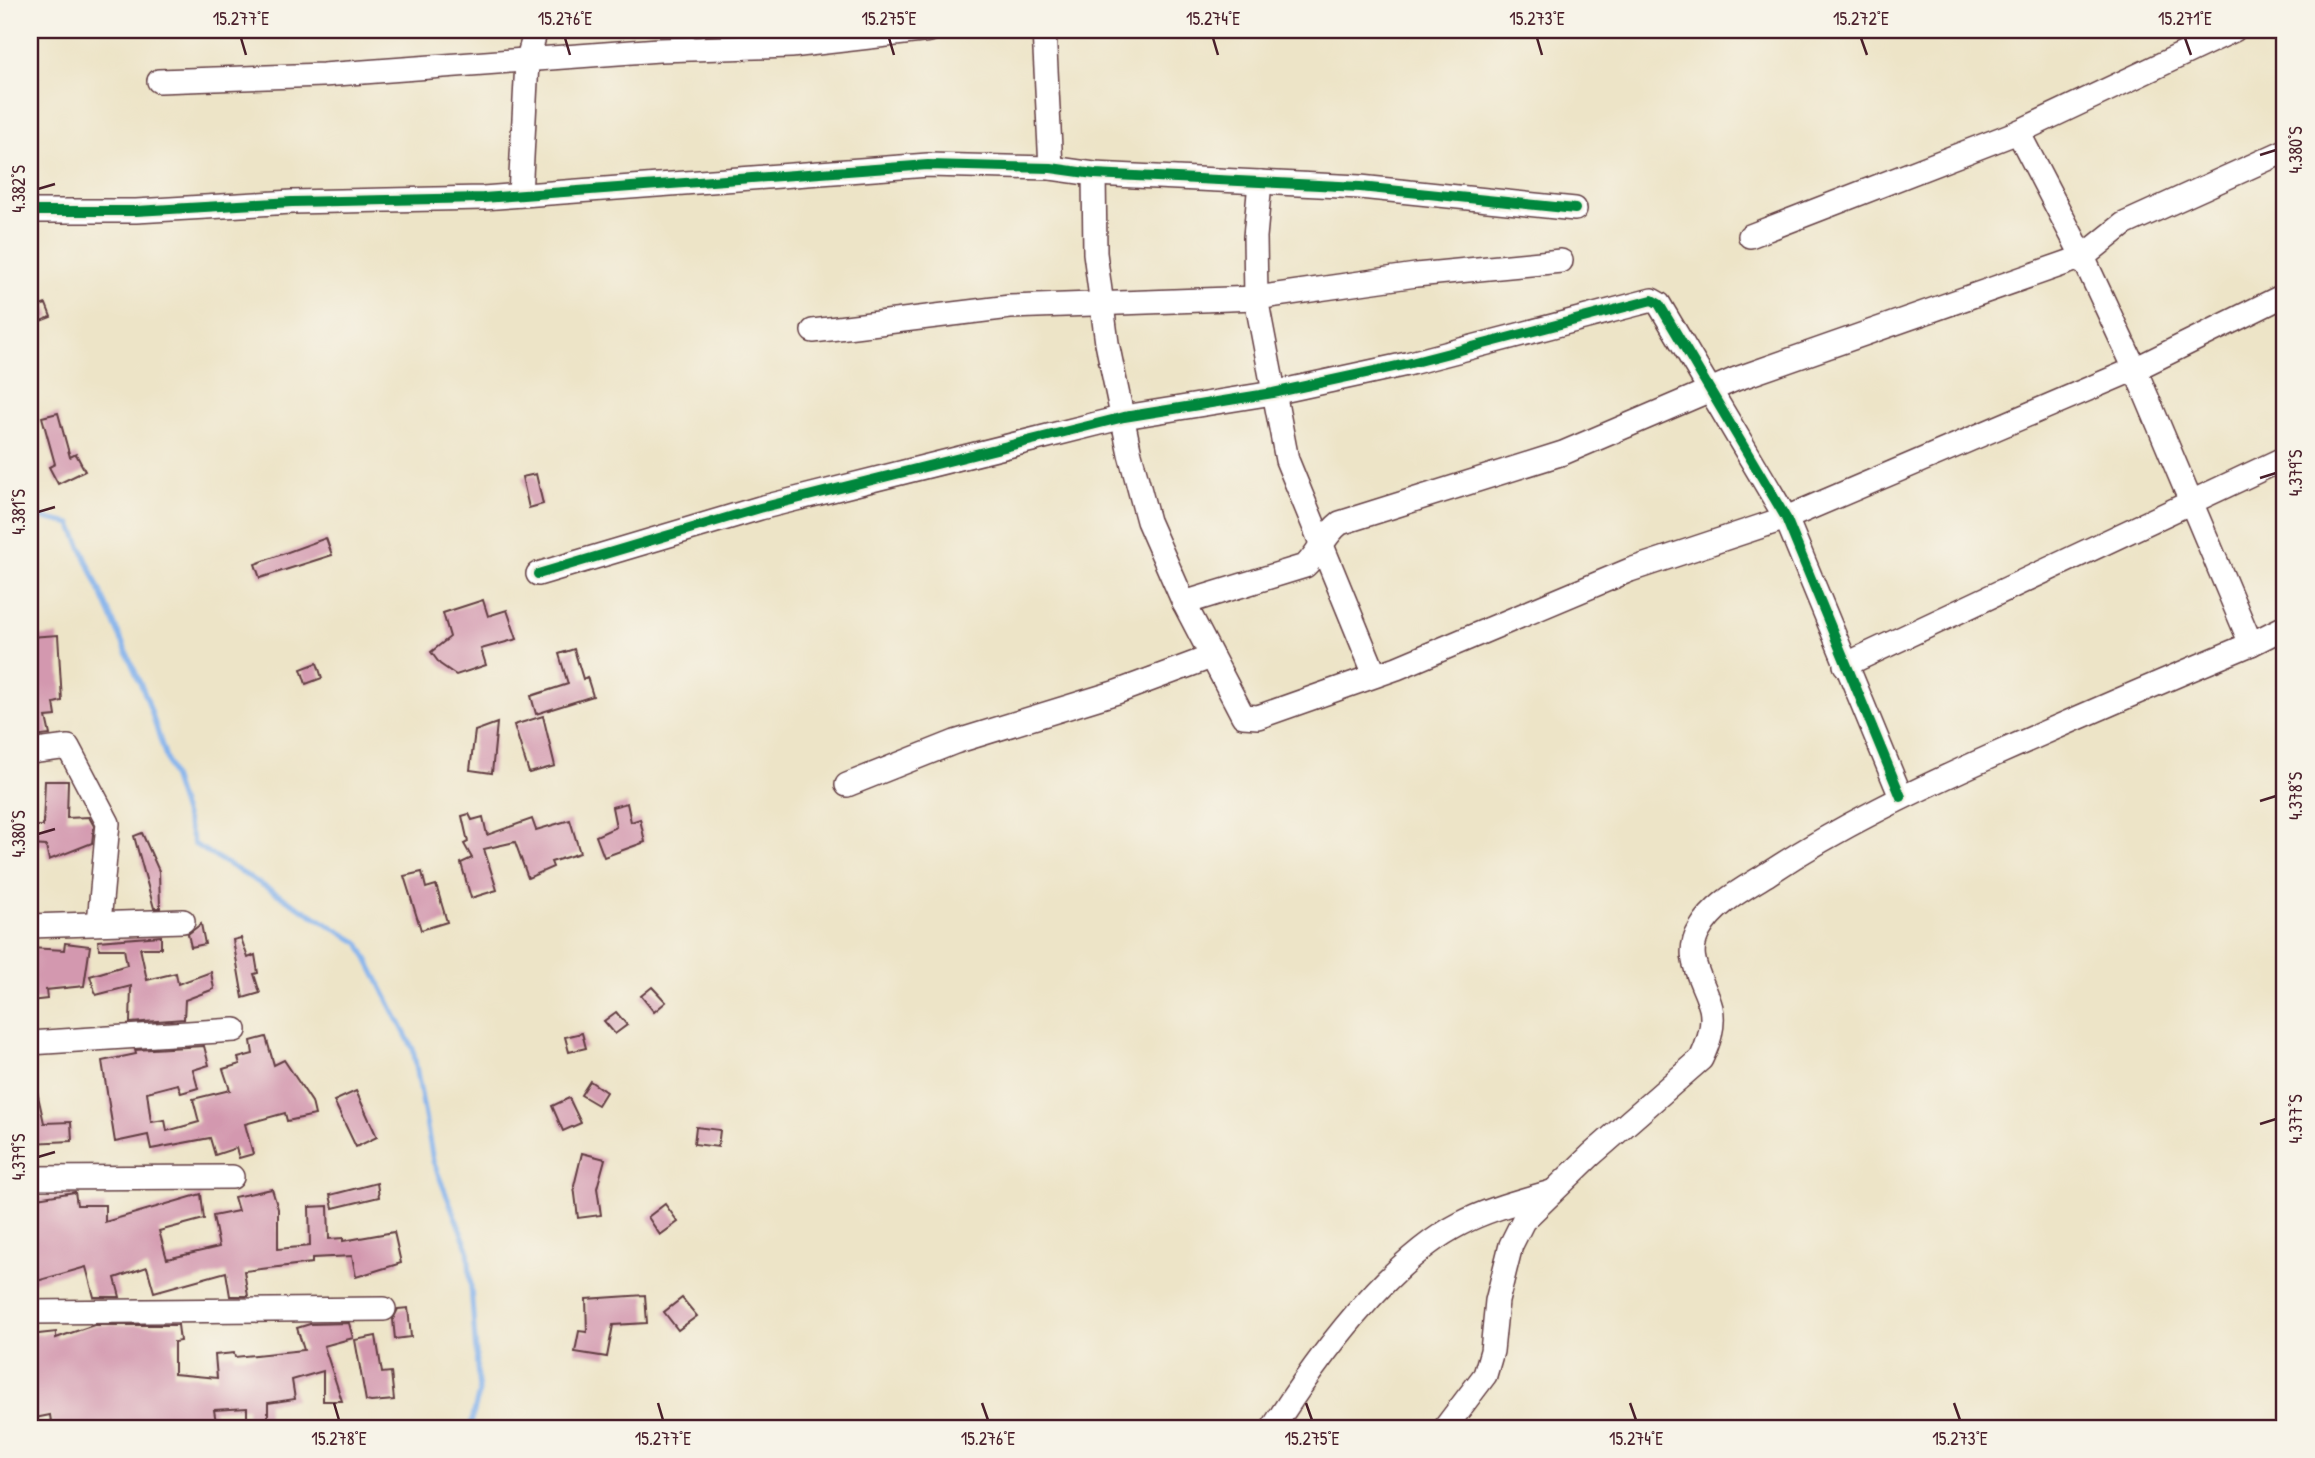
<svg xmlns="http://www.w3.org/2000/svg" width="2315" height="1458" font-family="'Patrick Hand',sans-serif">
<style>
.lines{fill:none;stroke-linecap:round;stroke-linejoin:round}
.stream{stroke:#81b1ec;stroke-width:5}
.building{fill:#d398af}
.street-casing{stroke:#623d42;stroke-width:26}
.street{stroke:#fff;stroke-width:23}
.cycleway-casing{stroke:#f7f3e8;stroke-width:15}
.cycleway{stroke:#00873e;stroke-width:10}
.ticks{fill:none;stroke:#4a1f2b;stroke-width:2.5}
.neatline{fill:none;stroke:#4a1f2b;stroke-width:2.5}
.ticks-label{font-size:18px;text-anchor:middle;fill:#4a1f2b}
</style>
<rect width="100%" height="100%" fill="#f7f3e8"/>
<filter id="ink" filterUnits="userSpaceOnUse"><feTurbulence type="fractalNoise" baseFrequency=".0143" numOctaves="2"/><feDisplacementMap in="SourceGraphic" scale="14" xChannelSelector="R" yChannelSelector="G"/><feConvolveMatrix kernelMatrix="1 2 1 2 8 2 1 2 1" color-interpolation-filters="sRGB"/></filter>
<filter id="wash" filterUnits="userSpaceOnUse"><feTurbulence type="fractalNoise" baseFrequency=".00686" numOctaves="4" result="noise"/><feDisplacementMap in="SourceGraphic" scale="28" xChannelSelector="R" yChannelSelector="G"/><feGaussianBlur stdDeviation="1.57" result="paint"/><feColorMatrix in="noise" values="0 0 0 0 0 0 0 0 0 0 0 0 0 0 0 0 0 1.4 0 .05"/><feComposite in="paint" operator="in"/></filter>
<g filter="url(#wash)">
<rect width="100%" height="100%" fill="#ede4c7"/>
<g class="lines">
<!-- stream -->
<polyline class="stream" points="30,515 71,524 147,699 194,844 359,943 413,1049 433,1161 468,1249 479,1392 470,1428"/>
</g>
<g id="blocks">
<!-- building -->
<g class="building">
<polygon points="46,304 51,317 30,325 30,309"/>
<polygon points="58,413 70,457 76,454 85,471 58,484 49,467 55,464 42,417"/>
<polygon points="536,474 543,504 529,508 522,477"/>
<polygon points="326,538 332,555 260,578 255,564"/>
<polygon points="483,600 488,616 507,610 517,639 481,649 486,665 456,675 440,664 431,652 450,637 443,613"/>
<polygon points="58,635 62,701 54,703 56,716 46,717 50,735 34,737 30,717 30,637"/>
<polygon points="574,649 583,679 587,677 593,696 536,714 531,696 568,684 559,654"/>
<polygon points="317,663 322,678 306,684 301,669"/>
<polygon points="543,716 555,766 529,773 514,725"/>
<polygon points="497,723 492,773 470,770 475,731"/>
<polygon points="45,781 68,781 67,818 89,817 94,826 92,843 49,860 46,846 32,845 33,826 43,826"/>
<polygon points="627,803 631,822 640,819 645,842 604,857 596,836 616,827 612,807"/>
<polygon points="469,814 472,820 483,817 487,835 532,819 536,830 570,820 580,853 551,862 553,867 528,878 515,842 484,849 497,890 471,898 461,863 472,858 464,844 468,842 462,816"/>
<polygon points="142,833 159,871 160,908 154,908 134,836"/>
<polygon points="422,872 426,888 436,885 447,922 421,930 404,876"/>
<polygon points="201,924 205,944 191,947 188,934"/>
<polygon points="161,936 161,948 140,948 147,980 176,973 178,984 211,972 214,989 185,1000 184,1019 130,1023 131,986 96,995 90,976 127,965 124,949 99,949 98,941"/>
<polygon points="241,938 248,958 255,955 258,973 254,974 260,993 243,998 233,940"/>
<polygon points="65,943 90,946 84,986 46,990 47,999 30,1001 30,948 64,950"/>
<polygon points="652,987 666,1002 654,1012 641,996"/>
<polygon points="616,1012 627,1025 615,1034 604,1021"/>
<polygon points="582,1033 586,1048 569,1052 565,1037"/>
<polygon points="266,1037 274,1065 284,1060 312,1102 315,1115 287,1121 285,1113 245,1124 253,1154 239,1158 236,1148 215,1155 210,1138 151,1149 148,1135 115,1142 102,1061 136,1054 135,1050 204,1046 209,1065 193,1070 198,1088 181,1093 178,1084 147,1092 151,1122 165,1120 167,1131 199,1122 193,1099 230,1090 223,1069 240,1064 238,1058 253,1054 251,1041"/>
<polygon points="590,1081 606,1092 598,1105 581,1095"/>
<polygon points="36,1087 44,1123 71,1122 72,1141 30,1143 30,1088"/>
<polygon points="356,1091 377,1137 356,1147 334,1101"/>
<polygon points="569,1098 581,1123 563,1131 552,1106"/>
<polygon points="696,1127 720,1130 718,1147 694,1144"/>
<polygon points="582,1153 605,1159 597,1188 601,1215 578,1218 574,1186"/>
<polygon points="377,1183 379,1197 333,1208 330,1195"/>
<polygon points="272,1189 278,1209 278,1249 310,1246 309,1207 328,1206 329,1239 343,1238 343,1241 394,1232 401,1263 356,1277 352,1256 312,1258 312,1263 244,1271 248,1296 230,1296 226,1272 154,1292 147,1267 115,1278 120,1297 94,1297 86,1267 30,1283 30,1199 75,1192 77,1205 105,1205 105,1222 201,1194 204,1219 159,1231 167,1259 219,1247 213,1216 238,1211 234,1197"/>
<polygon points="665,1204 678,1222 660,1235 648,1217"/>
<polygon points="645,1295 647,1323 613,1325 607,1357 575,1352 579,1331 587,1332 586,1299"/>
<polygon points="682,1298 697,1316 678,1330 664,1312"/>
<polygon points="408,1308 411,1337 395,1339 393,1319 398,1309"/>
<polygon points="349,1323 353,1338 324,1346 342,1401 323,1401 323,1371 292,1380 295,1399 268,1403 268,1426 247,1426 247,1408 214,1410 217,1428 52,1428 50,1415 30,1419 30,1335 56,1332 56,1338 94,1325 178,1325 180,1341 174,1342 174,1374 217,1378 215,1355 234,1353 235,1357 304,1350 297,1328 310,1324"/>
<polygon points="376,1336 382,1373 391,1372 394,1400 371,1402 366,1401 355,1340"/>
</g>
</g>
</g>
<g filter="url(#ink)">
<use href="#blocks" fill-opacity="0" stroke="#623d42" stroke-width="2"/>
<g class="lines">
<defs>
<g id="street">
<polyline points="1044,30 1051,168"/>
<polyline points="159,81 323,75 659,50 791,46 930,30"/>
<polyline points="2018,132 2083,257 2135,369 2251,644 2285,627"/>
<polyline points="1094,174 1095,253 1107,343 1130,454 1148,521 1184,603 1243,716 1258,717 1397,668 1630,570 1786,518 2135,369 2285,295"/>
<polyline points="1260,182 1255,237 1256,298 1287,460 1375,675"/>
<polyline points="520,195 527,62 536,30"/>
<polyline points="30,211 136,211 292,202 483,198 928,165 1051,168 1094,174 1360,187 1575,209"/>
<polyline points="1750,236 2018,132 2234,30"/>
<polyline points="813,331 1010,307 1256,298 1416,275 1561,261"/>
<polyline points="538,574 760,508 1124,417 1273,393 1407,364 1652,300 1659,304 1786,518 1901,797"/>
<path d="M1184 603 1305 566C1319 553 1324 535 1340 523L1563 453 1736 379 2083 257 2124 224 2285 151"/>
<polyline points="1845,665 2285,458"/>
<polyline points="30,752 68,747 108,823 99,923"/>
<polyline points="847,785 955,742 1117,692 1211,657"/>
<polyline points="30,926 183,921"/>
<polyline points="30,1043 235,1030"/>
<polyline points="30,1178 232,1177"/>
<polyline points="30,1312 384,1309"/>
<path d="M1273 1428C1316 1360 1388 1261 1460 1224 1488 1209 1521 1201 1551 1192"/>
<path d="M1445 1428 1485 1375 1492 1351 1497 1301 1511 1245 1523 1221 1591 1155 1701 1059C1708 1044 1715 1026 1711 1008 1704 980 1682 958 1700 929 1715 903 1744 889 1769 873 1840 826 1916 790 1994 755 2079 717 2165 680 2251 644"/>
</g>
</defs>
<!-- street casing -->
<use href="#street" class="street-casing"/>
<!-- street -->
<use href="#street" class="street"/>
<defs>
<g id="cycleway">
<polyline points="30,211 136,211 292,202 483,198 928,165 1051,168 1094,174 1360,187 1575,209"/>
<polyline points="538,574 760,508 1124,417 1273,393 1407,364 1652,300 1659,304 1786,518 1901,797"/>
</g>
</defs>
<!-- cycleway casing -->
<use href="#cycleway" class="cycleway-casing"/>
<!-- cycleway -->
<use href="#cycleway" class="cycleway"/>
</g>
</g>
<!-- ticks -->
<path class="ticks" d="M241 38 246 55M565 38 570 55M889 38 894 55M1213 38 1218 55M1537 38 1542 55M1861 38 1867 55M2185 38 2191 55M2260 155 2276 150M38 189 55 184M2260 478 2276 473M38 512 55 507M2260 801 2276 796M38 834 55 829M2260 1124 2276 1119M38 1157 55 1152M334 1403 339 1420M658 1403 663 1420M982 1403 988 1420M1306 1403 1312 1420M1630 1403 1636 1420M1954 1403 1960 1420"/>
<!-- margin -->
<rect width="2315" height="1458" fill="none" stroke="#f7f3e8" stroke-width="77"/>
<rect x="38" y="38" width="2238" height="1382" class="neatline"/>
<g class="ticks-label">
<text x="241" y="25">15.277°E</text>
<text x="565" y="25">15.276°E</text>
<text x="889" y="25">15.275°E</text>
<text x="1213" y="25">15.274°E</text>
<text x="1537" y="25">15.273°E</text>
<text x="1861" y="25">15.272°E</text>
<text x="2185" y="25">15.271°E</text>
<text transform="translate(2296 150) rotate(-90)" y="6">4.380°S</text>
<text transform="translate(19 189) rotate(-90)" y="6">4.382°S</text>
<text transform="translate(2296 473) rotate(-90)" y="6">4.379°S</text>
<text transform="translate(19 512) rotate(-90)" y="6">4.381°S</text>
<text transform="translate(2296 796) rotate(-90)" y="6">4.378°S</text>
<text transform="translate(19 834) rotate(-90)" y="6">4.380°S</text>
<text transform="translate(2296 1119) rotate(-90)" y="6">4.377°S</text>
<text transform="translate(19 1157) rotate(-90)" y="6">4.379°S</text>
<text x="339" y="1445">15.278°E</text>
<text x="663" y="1445">15.277°E</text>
<text x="988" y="1445">15.276°E</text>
<text x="1312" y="1445">15.275°E</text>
<text x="1636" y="1445">15.274°E</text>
<text x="1960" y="1445">15.273°E</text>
</g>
</svg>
